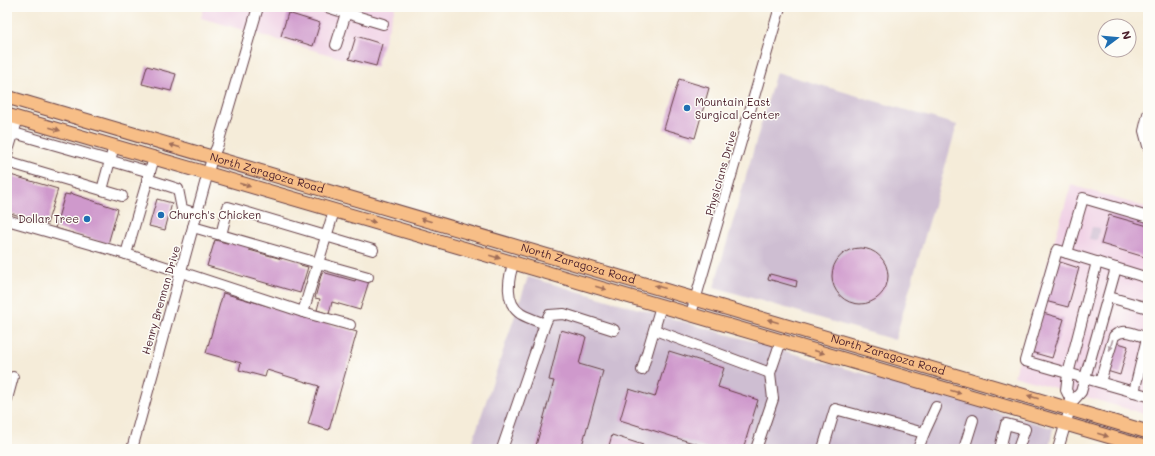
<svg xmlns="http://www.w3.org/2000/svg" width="1155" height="456" font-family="Mali,sans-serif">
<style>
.built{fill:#f0d0e5}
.industrial{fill:#cebed2}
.building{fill:#cf99cc}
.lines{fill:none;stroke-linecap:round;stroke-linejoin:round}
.minor-casing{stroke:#643e45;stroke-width:12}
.major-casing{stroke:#643e45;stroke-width:15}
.minor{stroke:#fff;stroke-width:10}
.major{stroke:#f7be87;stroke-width:13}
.oneway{fill:#a06e59}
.oneway2{fill:#ae9aa0}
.poi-dot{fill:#1f6fb2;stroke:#fdfcf7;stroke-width:1.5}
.labels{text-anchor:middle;stroke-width:3;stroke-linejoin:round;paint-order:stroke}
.poi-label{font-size:11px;fill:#4a1f2b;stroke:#fdfcf7;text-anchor:start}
.street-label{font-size:11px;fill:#4a1f2b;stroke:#fdfcf7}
</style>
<rect width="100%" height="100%" fill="#fdfcf7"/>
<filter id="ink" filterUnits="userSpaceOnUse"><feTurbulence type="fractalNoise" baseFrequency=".025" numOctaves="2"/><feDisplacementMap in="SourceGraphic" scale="8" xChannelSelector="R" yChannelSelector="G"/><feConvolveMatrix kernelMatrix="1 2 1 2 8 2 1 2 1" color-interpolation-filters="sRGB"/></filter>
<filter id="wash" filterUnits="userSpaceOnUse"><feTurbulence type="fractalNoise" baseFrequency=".012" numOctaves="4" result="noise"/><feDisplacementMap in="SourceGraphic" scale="16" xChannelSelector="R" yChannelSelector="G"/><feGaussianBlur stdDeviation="0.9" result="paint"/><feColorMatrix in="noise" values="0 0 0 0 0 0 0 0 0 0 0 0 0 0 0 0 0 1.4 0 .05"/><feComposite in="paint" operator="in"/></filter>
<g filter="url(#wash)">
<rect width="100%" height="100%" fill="#f5ecd9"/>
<!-- built -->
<g class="built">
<polygon points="204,7 395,7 376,68 201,18"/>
<polygon points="1071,185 1148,208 1148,415 1014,376"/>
</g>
<!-- industrial -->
<g class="industrial">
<polygon points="776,72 957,125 895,340 714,287"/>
<polygon points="1092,227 1100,228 1097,240 1089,239"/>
<polygon points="528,277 1053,428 1049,449 470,449"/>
</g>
<g id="blocks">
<!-- building -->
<g class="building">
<polygon points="288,13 320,23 313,46 281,36"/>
<polygon points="356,36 382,44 376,66 349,59"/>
<polygon points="147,66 176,74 171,91 142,84"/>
<polygon points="679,79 709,88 695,138 664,129"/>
<polygon points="7,174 58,189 47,224 7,212"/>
<polygon points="70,193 118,209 108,244 55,228 65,194 70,195"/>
<polygon points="157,199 172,203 165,230 149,226"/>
<polygon points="1109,215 1148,226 1148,258 1101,244"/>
<polygon points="215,240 231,244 232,241 250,246 249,250 282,259 282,256 301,262 300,265 308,267 300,293 207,266"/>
<circle cx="860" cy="276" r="28"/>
<polygon points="1057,261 1079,268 1068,307 1045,301"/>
<polygon points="322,272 355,281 356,278 369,281 360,310 332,302 329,314 317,310 320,299 315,298"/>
<polygon points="770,274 797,281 796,287 768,279"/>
<polygon points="223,293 357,332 329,430 308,424 319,386 267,370 265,377 239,370 241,363 206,353"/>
<polygon points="1043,313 1064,319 1052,358 1031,352"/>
<polygon points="561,330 586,337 579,364 603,371 581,449 535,449 554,381 549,380"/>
<polygon points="1115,342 1128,346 1120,375 1107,371"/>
<polygon points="669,351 724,368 718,387 758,400 743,449 712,449 620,420 629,389 655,397"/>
<polygon points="612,435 643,445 642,449 608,449"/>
</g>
</g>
</g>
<g filter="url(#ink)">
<use href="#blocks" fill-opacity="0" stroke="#643e45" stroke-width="1"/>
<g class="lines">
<defs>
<g id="minor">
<polyline points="327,7 346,13 348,7"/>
<polyline points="336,45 346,13 383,24"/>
<polyline points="1148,114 1144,131 1148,146"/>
<polyline points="7,131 150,172"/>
<polyline points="7,154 18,118"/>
<polyline points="154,158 126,254 303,312"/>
<polyline points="7,162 122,196"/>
<polyline points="147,179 178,189 182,209 197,214"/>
<polyline points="102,190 114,146"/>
<polyline points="1148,217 1083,198 1067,253 1148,278"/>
<polyline points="7,220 126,254"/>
<polyline points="193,227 318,263 334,211"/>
<polyline points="221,235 228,207 373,250"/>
<polyline points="1067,253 1057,250 1025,361 1148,396"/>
<polyline points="1109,297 1148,308"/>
<polyline points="691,314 780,7"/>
<polyline points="545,324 549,315 564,314 614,330"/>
<polyline points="350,325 303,312 318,263 368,277"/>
<polyline points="655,330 770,373"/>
<polyline points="642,370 661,306"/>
<path d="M1100 382 1114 336C1125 327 1136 335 1148 338"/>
<polyline points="1134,392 1148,334"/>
<polyline points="7,399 13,377"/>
<polyline points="1072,402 1066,390 1068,374 1097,262"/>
<polyline points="132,449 212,158 217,147 258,7"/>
<path d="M502 449 545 324C537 321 528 318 521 314 504 303 508 278 514 262"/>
<polyline points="756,449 773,399 770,373 781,341"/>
<polyline points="823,449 835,409 924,433"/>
<polyline points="918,449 924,433 936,407"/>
<polyline points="964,449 973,420"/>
<polyline points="1000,449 1006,424 1025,429 1018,449"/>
<polyline points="1058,449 1072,402 1081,392 1116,268"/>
</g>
<g id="major">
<path id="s1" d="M7 97C387 208 768 318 1148 432"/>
<polyline points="7,115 1148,448"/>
</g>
</defs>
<!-- minor casing -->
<use href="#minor" class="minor-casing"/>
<!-- major casing -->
<use href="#major" class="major-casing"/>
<!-- minor -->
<use href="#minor" class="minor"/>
<!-- major -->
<use href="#major" class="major"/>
</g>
<!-- one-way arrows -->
<defs><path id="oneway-solid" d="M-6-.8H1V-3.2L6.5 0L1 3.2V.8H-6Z"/></defs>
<g class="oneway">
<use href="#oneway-solid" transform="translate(55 129) rotate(17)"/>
<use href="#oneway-solid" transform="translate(175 146) rotate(-162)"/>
<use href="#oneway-solid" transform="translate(245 185) rotate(17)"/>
<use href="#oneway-solid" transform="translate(426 220) rotate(-164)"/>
<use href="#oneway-solid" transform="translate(370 221) rotate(16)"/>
<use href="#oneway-solid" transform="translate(495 257) rotate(16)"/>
<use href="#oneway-solid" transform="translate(660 287) rotate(-165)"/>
<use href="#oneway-solid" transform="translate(601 288) rotate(16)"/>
<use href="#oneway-solid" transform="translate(773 321) rotate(-164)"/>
<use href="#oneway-solid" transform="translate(819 352) rotate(16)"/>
<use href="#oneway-solid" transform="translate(956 392) rotate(16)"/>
<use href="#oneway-solid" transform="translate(1033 397) rotate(-163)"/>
<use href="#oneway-solid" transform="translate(1103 435) rotate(17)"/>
</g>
<use class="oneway2" href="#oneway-solid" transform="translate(1111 345) rotate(107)"/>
</g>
<!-- markers -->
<g class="poi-dot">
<circle cx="687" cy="108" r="4"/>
<circle cx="161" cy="215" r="4"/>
<circle cx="87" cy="219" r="4"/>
</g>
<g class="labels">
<!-- poi labels -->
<g class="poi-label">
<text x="695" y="106">Mountain East<tspan x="695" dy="13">Surgical Center</tspan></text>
<text x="169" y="219">Church's Chicken</text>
<text x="79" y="223" text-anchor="end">Dollar Tree</text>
</g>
<!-- street labels -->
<g class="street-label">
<text transform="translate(721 173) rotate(-74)" y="4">Physicians Drive</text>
<text dy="4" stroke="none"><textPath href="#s1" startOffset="271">North Zaragoza Road</textPath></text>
<text dy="4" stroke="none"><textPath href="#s1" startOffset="595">North Zaragoza Road</textPath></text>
<text transform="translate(161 300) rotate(-74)" y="4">Henry Brennan Drive</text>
<text dy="4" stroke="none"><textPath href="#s1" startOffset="918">North Zaragoza Road</textPath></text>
</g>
</g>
<!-- margin -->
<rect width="1155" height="456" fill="none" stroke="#fdfcf7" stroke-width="24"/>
<!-- north arrow -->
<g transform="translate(1117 38) rotate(74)"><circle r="19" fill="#fdfcf7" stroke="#b5a4a5"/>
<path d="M0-3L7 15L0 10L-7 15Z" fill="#1f6fb2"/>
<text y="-6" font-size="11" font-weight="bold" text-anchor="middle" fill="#4a1f2b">N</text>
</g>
</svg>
